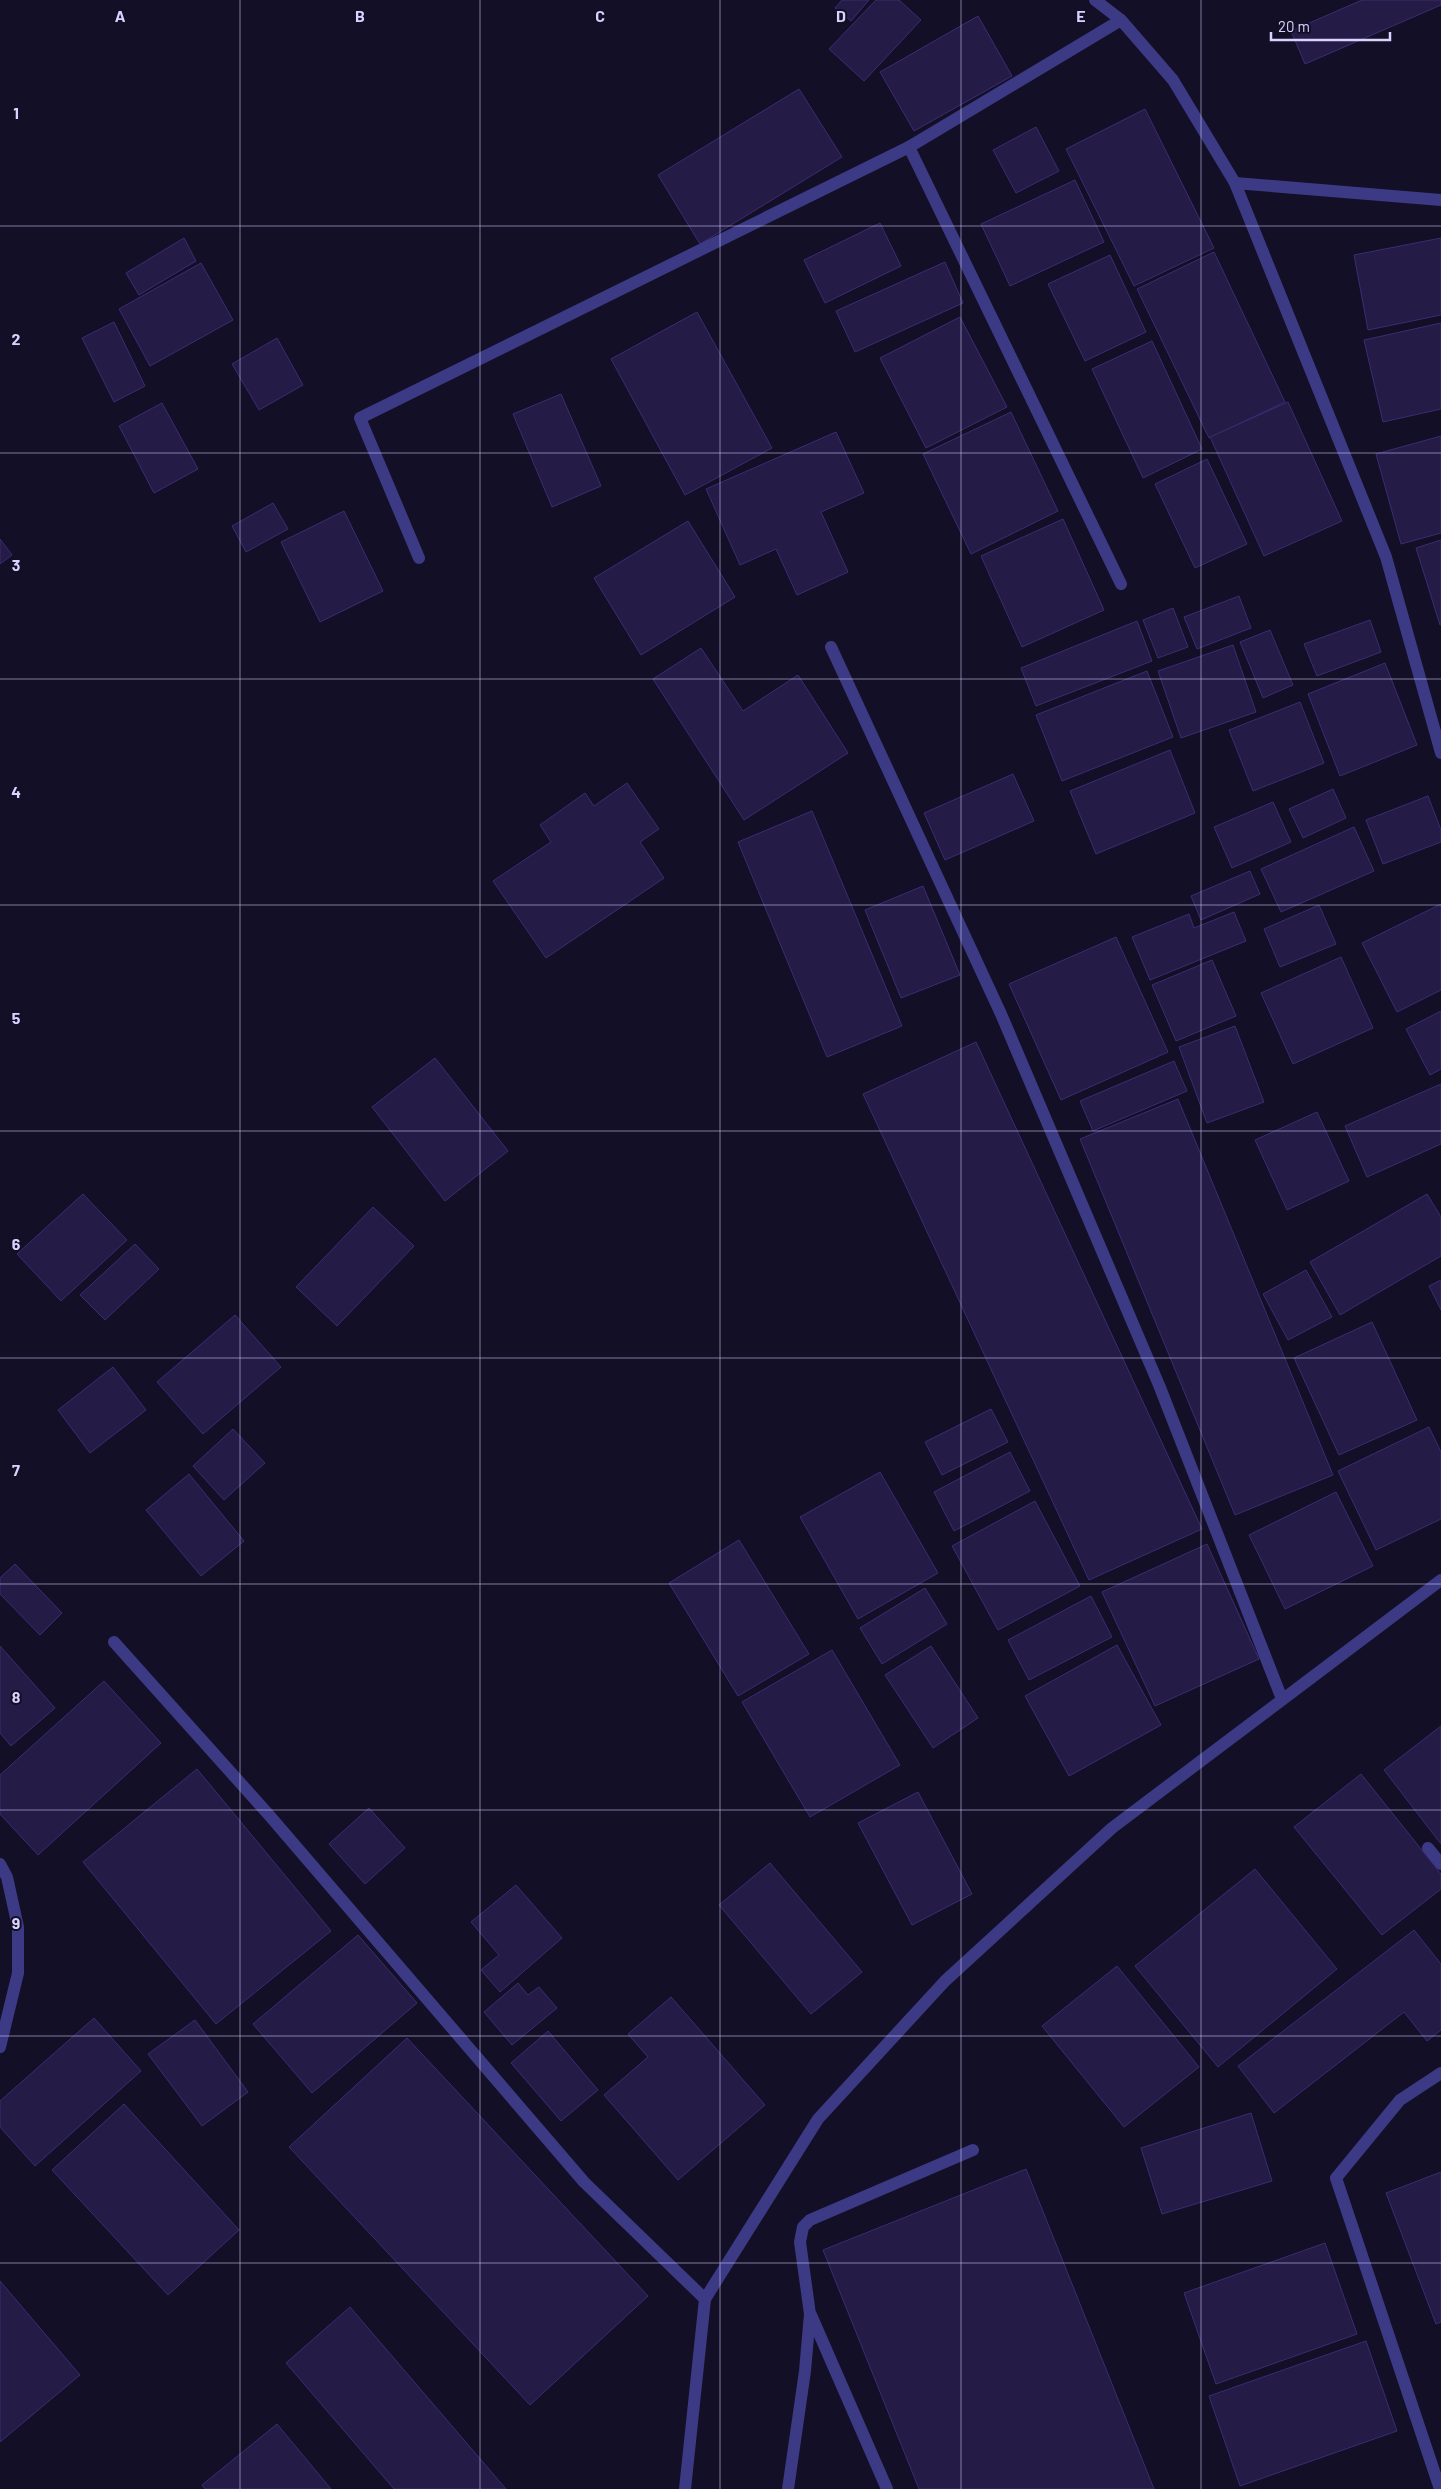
<svg xmlns="http://www.w3.org/2000/svg" width="1441" height="2489" font-family="Barlow,sans-serif">
<style>
.building{fill:#241b47;stroke:#3b2d73}
.lines{fill:none;stroke-linecap:round;stroke-linejoin:round}
.service{stroke:#3d3a85;stroke-width:12}
.minor{stroke:#3d3a85;stroke-width:12}
.grid{fill:none;stroke:#d9d4ff;stroke-width:1;stroke-opacity:0.55}
.grid-label{font-size:16px;text-anchor:middle;font-weight:bold;fill:#d9d4ff;stroke:#130f26;stroke-width:4;stroke-linejoin:round;paint-order:stroke}
</style>
<rect width="100%" height="100%" fill="#130f26"/>
<!-- building -->
<g class="building">
<polygon points="842,0 869,0 851,21 835,8"/>
<polygon points="876,0 899,0 921,20 864,81 829,49"/>
<polygon points="1362,0 1441,0 1441,5 1305,64 1291,31"/>
<polygon points="978,16 1012,76 914,131 880,72"/>
<polygon points="799,89 842,157 700,244 658,175"/>
<polygon points="1145,109 1214,248 1134,286 1066,149"/>
<polygon points="1036,127 1059,171 1016,193 993,150"/>
<polygon points="1075,180 1104,242 1010,286 981,224"/>
<polygon points="880,223 901,266 825,303 804,260"/>
<polygon points="184,238 196,261 139,295 126,273"/>
<polygon points="1441,238 1441,315 1368,330 1354,255"/>
<polygon points="1214,252 1285,402 1209,438 1137,289"/>
<polygon points="1110,255 1146,332 1085,361 1048,284"/>
<polygon points="945,262 963,303 855,352 836,311"/>
<polygon points="201,263 233,320 150,366 119,309"/>
<polygon points="697,312 772,448 685,495 611,359"/>
<polygon points="960,317 1007,407 926,448 880,358"/>
<polygon points="114,322 145,386 114,402 82,338"/>
<polygon points="1441,323 1441,409 1383,422 1364,340"/>
<polygon points="277,338 303,385 259,410 232,364"/>
<polygon points="1152,341 1202,449 1143,478 1092,369"/>
<polygon points="561,394 601,486 552,507 513,414"/>
<polygon points="1288,402 1342,521 1264,556 1210,437"/>
<polygon points="162,403 198,469 154,493 119,426"/>
<polygon points="1011,412 1058,511 971,554 923,454"/>
<polygon points="836,432 864,493 821,512 848,572 797,595 776,549 740,565 706,489"/>
<polygon points="1441,436 1441,533 1401,544 1376,454"/>
<polygon points="1207,459 1247,544 1195,568 1155,484"/>
<polygon points="273,503 288,529 246,552 232,526"/>
<polygon points="344,511 383,591 320,622 281,542"/>
<polygon points="1063,519 1104,610 1022,647 981,556"/>
<polygon points="688,521 735,597 641,655 594,578"/>
<polygon points="0,539 12,555 0,564"/>
<polygon points="1441,540 1441,625 1440,625 1416,548"/>
<polygon points="1239,596 1251,628 1197,649 1184,617"/>
<polygon points="1173,608 1188,647 1158,658 1143,620"/>
<polygon points="1370,620 1381,652 1317,676 1304,644"/>
<polygon points="1137,621 1152,661 1036,706 1021,668"/>
<polygon points="1270,630 1293,685 1263,698 1240,642"/>
<polygon points="1233,645 1256,712 1181,738 1158,671"/>
<polygon points="701,648 743,711 798,675 848,753 744,820 653,679"/>
<polygon points="1385,663 1417,745 1340,776 1308,694"/>
<polygon points="1147,671 1173,737 1062,781 1036,715"/>
<polygon points="1300,702 1324,763 1253,791 1229,730"/>
<polygon points="1170,750 1195,813 1096,854 1070,791"/>
<polygon points="1013,774 1034,821 945,860 924,813"/>
<polygon points="627,783 659,829 640,842 664,878 546,958 493,881 551,842 540,825 585,793 594,806"/>
<polygon points="1333,789 1346,818 1303,838 1289,809"/>
<polygon points="1428,796 1441,830 1441,842 1383,864 1366,820"/>
<polygon points="1273,802 1291,842 1232,868 1214,827"/>
<polygon points="812,811 902,1026 827,1057 738,842"/>
<polygon points="1354,827 1374,871 1281,912 1261,869"/>
<polygon points="1250,871 1260,894 1201,920 1191,896"/>
<polygon points="923,886 960,975 901,998 865,910"/>
<polygon points="1441,904 1441,990 1397,1012 1362,943"/>
<polygon points="1319,905 1336,944 1280,967 1264,929"/>
<polygon points="1234,912 1246,941 1150,980 1132,937 1189,914 1194,928"/>
<polygon points="1116,937 1168,1052 1061,1100 1009,984"/>
<polygon points="1341,957 1373,1028 1293,1064 1261,993"/>
<polygon points="1212,960 1236,1016 1176,1041 1152,985"/>
<polygon points="1441,1011 1441,1069 1430,1075 1406,1029"/>
<polygon points="1235,1026 1264,1102 1207,1123 1179,1047"/>
<polygon points="976,1042 1202,1529 1089,1580 863,1094"/>
<polygon points="435,1058 508,1151 445,1201 372,1107"/>
<polygon points="1174,1061 1187,1091 1093,1131 1080,1101"/>
<polygon points="1441,1084 1441,1144 1367,1177 1345,1126"/>
<polygon points="1178,1099 1333,1475 1235,1515 1080,1139"/>
<polygon points="1317,1112 1349,1181 1287,1210 1255,1140"/>
<polygon points="83,1194 127,1240 61,1301 17,1254"/>
<polygon points="1427,1194 1441,1217 1441,1256 1340,1315 1310,1262"/>
<polygon points="373,1207 414,1246 337,1326 296,1287"/>
<polygon points="135,1244 159,1269 105,1320 80,1295"/>
<polygon points="1306,1270 1332,1317 1288,1340 1263,1294"/>
<polygon points="1441,1280 1441,1310 1429,1286"/>
<polygon points="235,1315 281,1367 203,1434 157,1382"/>
<polygon points="1372,1322 1417,1420 1339,1455 1294,1358"/>
<polygon points="113,1367 146,1410 90,1453 58,1410"/>
<polygon points="991,1409 1008,1442 942,1475 925,1442"/>
<polygon points="1429,1427 1441,1452 1441,1519 1376,1550 1338,1471"/>
<polygon points="233,1429 265,1463 224,1500 193,1466"/>
<polygon points="1010,1452 1030,1491 954,1531 934,1492"/>
<polygon points="880,1472 938,1573 858,1619 800,1517"/>
<polygon points="189,1474 244,1541 201,1576 146,1510"/>
<polygon points="1336,1492 1373,1566 1285,1609 1249,1535"/>
<polygon points="1035,1501 1080,1586 998,1630 952,1546"/>
<polygon points="739,1540 809,1654 738,1696 669,1583"/>
<polygon points="1207,1544 1259,1659 1155,1706 1102,1592"/>
<polygon points="15,1564 62,1613 40,1635 0,1594 0,1578"/>
<polygon points="925,1588 947,1624 882,1664 860,1628"/>
<polygon points="1091,1596 1112,1637 1029,1680 1008,1640"/>
<polygon points="1117,1645 1161,1725 1069,1776 1025,1696"/>
<polygon points="0,1646 55,1708 11,1746 0,1733"/>
<polygon points="931,1646 978,1718 933,1748 885,1675"/>
<polygon points="832,1650 900,1765 810,1817 742,1702"/>
<polygon points="104,1681 161,1743 38,1855 0,1814 0,1775"/>
<polygon points="1441,1726 1441,1844 1384,1770"/>
<polygon points="197,1769 331,1931 216,2024 83,1862"/>
<polygon points="1361,1774 1441,1874 1441,1889 1382,1935 1294,1827"/>
<polygon points="918,1792 972,1894 912,1925 858,1823"/>
<polygon points="369,1808 405,1848 365,1884 329,1844"/>
<polygon points="770,1863 862,1972 811,2014 719,1905"/>
<polygon points="1255,1869 1337,1969 1218,2067 1135,1966"/>
<polygon points="516,1885 562,1938 500,1992 481,1970 499,1955 471,1922"/>
<polygon points="1414,1930 1441,1964 1441,2030 1427,2041 1404,2012 1274,2113 1238,2066"/>
<polygon points="358,1935 417,2003 312,2093 253,2024"/>
<polygon points="1117,1966 1199,2067 1124,2127 1042,2026"/>
<polygon points="518,1983 528,1995 539,1987 557,2008 512,2045 484,2012"/>
<polygon points="671,1997 765,2105 678,2180 604,2095 648,2057 628,2034"/>
<polygon points="94,2018 141,2071 35,2166 0,2127 0,2101"/>
<polygon points="195,2020 248,2092 202,2126 148,2054"/>
<polygon points="548,2031 598,2090 561,2121 511,2063"/>
<polygon points="407,2038 648,2296 530,2405 289,2147"/>
<polygon points="124,2104 239,2230 168,2295 52,2170"/>
<polygon points="1251,2113 1272,2181 1162,2214 1141,2148"/>
<polygon points="1026,2169 1154,2489 919,2489 823,2250"/>
<polygon points="1441,2172 1441,2322 1436,2324 1386,2193"/>
<polygon points="1325,2243 1357,2334 1216,2384 1184,2293"/>
<polygon points="0,2281 80,2375 0,2442"/>
<polygon points="350,2307 506,2489 394,2489 286,2363"/>
<polygon points="1366,2341 1397,2431 1240,2486 1209,2396"/>
<polygon points="277,2424 331,2489 205,2489 202,2485"/>
</g>
<g class="lines">
<!-- service -->
<g class="service">
<polyline points="1428,1848 1441,1864"/>
<polyline points="0,1864 7,1877 18,1927 18,1973 0,2047"/>
<polyline points="811,2315 887,2489"/>
<polyline points="788,2489 805,2371 810,2314 800,2242 803,2227 810,2220 973,2150"/>
</g>
<!-- minor -->
<g class="minor">
<polyline points="1095,0 1121,20 1173,80 1235,183 1386,557 1441,753"/>
<polyline points="909,147 1121,584"/>
<polyline points="1235,183 1441,200"/>
<polyline points="419,558 360,418 909,147 1121,20"/>
<polyline points="831,647 1001,1014 1159,1385 1282,1699"/>
<polyline points="114,1642 269,1815 584,2182 705,2299"/>
<polyline points="685,2489 705,2299 818,2119 945,1981 1112,1828 1441,1580"/>
<polyline points="1440,2489 1336,2178 1400,2100 1441,2073"/>
</g>
</g>
<!-- grid -->
<path class="grid" d="M240 0V2489M480 0V2489M720 0V2489M961 0V2489M1201 0V2489M0 226H1441M0 453H1441M0 679H1441M0 905H1441M0 1131H1441M0 1358H1441M0 1584H1441M0 1810H1441M0 2036H1441M0 2263H1441"/>
<g class="grid-label">
<text x="120" y="22">A</text>
<text x="360" y="22">B</text>
<text x="600" y="22">C</text>
<text x="841" y="22">D</text>
<text x="1081" y="22">E</text>
<text x="16" y="119">1</text>
<text x="16" y="345">2</text>
<text x="16" y="571">3</text>
<text x="16" y="798">4</text>
<text x="16" y="1024">5</text>
<text x="16" y="1250">6</text>
<text x="16" y="1476">7</text>
<text x="16" y="1703">8</text>
<text x="16" y="1929">9</text>
</g>
<!-- scale -->
<path d="M1271 32v8h119v-8" fill="none" stroke="#d9d4ff" stroke-width="2.5"/>
<text x="1278" y="32" font-size="15" fill="#d9d4ff" stroke="#130f26" stroke-width="4" paint-order="stroke">20 m</text>
</svg>
